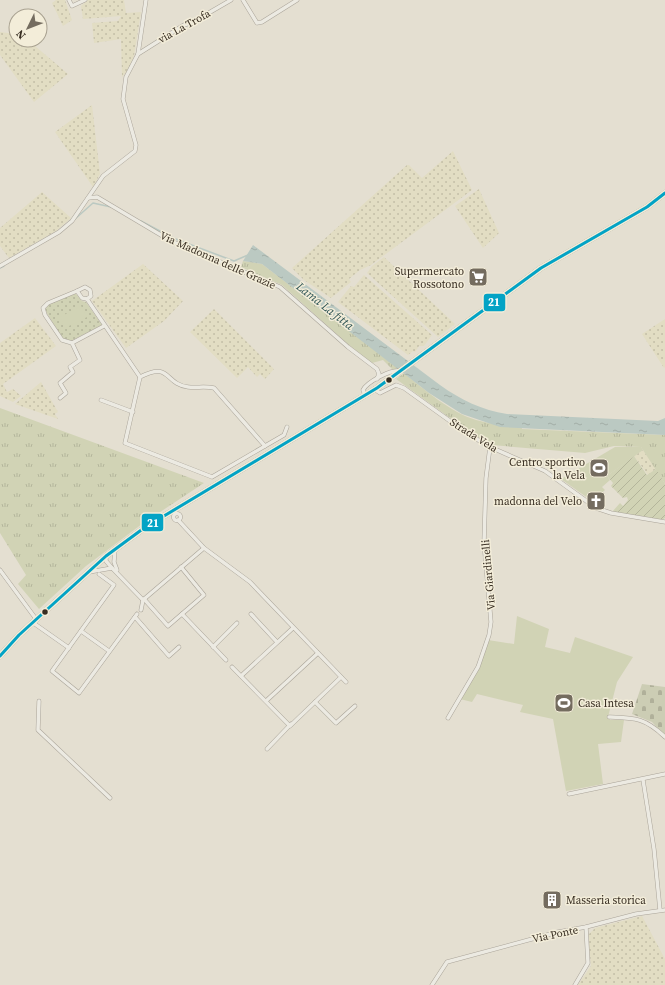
<svg xmlns="http://www.w3.org/2000/svg" width="665" height="985" font-family="'Source Serif 4',serif">
<style>
.farmland{fill:url(#farmland-dots)}
.grass{fill:url(#grass-tufts)}
.cemetery{fill:url(#cemetery-stones)}
.park{fill:url(#park-dots)}
.garden{fill:url(#garden-furrows)}
.pitch{fill:#d1d3b5}
.water{fill:url(#water-ripples)}
.lines{fill:none;stroke-linecap:round;stroke-linejoin:round}
.stream{stroke:#bbc9c2;stroke-width:1.5}
.street-casing{stroke:#aaa499;stroke-width:4.5}
.secondary-casing{stroke:#99948a;stroke-width:6}
.street{stroke:#eceae2;stroke-width:3.5}
.secondary{stroke:#eceae2;stroke-width:5}
.bus-1-casing{stroke:#f3edd9;stroke-width:6}
.bus-1{stroke:#03a3c5;stroke-width:3}
.bus-dot{fill:#382e22;stroke:#f3edd9;stroke-width:1.5}
.labels{text-anchor:middle;stroke-width:3;stroke-linejoin:round;paint-order:stroke}
.street-label{font-size:11px;fill:#382e22;stroke:#f3edd9}
.poi-label{font-size:11px;fill:#382e22;stroke:#f3edd9;text-anchor:end}
.water-label{font-size:12px;font-style:italic;fill:#325757;stroke:#f3edd9}
.line-badge{stroke:#f3edd9;stroke-width:1.5}
.badge-label{font-size:11px;text-anchor:middle;font-weight:bold;fill:#fff}
</style>
<defs>
<pattern id="farmland-dots" width="8" height="8" patternUnits="userSpaceOnUse"><rect width="8" height="8" fill="#e2ddc3"/><path d="M2 2h.1M6 6h.1" fill="none" stroke="#c3bea7" stroke-width="1.8" stroke-linecap="round"/></pattern>
<pattern id="grass-tufts" width="24" height="20" patternUnits="userSpaceOnUse"><rect width="24" height="20" fill="#d1d3b5"/><path d="M3 7l-1-3M5 7V3M7 7l1-3M15 17l-1-3M17 17v-4M19 17l1-3" fill="none" stroke="#b4b59b"/></pattern>
<pattern id="cemetery-stones" width="16" height="16" patternUnits="userSpaceOnUse"><rect width="16" height="16" fill="#cccdb4"/><path d="M2 7V4a2 2 0 0 1 4 0v3zM10 15v-3a2 2 0 0 1 4 0v3z" fill="#b0b09a"/></pattern>
<pattern id="park-dots" width="8" height="8" patternUnits="userSpaceOnUse"><rect width="8" height="8" fill="#d1d3b5"/><path d="M2 2h.1M6 6h.1" fill="none" stroke="#b4b59b" stroke-width="1.8" stroke-linecap="round"/></pattern>
<pattern id="garden-furrows" width="10" height="10" patternUnits="userSpaceOnUse"><rect width="10" height="10" fill="#d1d3b5"/><path d="M-1 1l2-2M0 10L10 0M9 11l2-2" fill="none" stroke="#b4b59b"/></pattern>
<pattern id="water-ripples" width="26" height="14" patternUnits="userSpaceOnUse"><rect width="26" height="14" fill="#bbc9c2"/><path d="M2 4q2-2 4 0t4 0M15 11q2-2 4 0t4 0" fill="none" stroke="#a2ada6"/></pattern>
</defs>
<rect width="100%" height="100%" fill="#e4dfd1"/>
<!-- farmland -->
<g class="farmland">
<polygon points="56,0 65,0 72,20 63,26 52,3"/>
<polygon points="88,0 124,0 126,13 141,12 134,56 129,69 122,77 121,39 94,43 92,23 118,21 121,16 83,19 81,6"/>
<polygon points="0,32 16,34 16,40 28,40 68,74 34,102 0,55"/>
<polygon points="92,105 100,174 93,187 55,132"/>
<polygon points="453,151 472,190 371,265 360,270 349,279 351,282 331,298 304,280 292,268 407,165 409,165 422,178"/>
<polygon points="479,189 499,233 483,248 455,206"/>
<polygon points="42,192 71,218 56,231 9,258 0,246 0,228"/>
<polygon points="384,257 455,324 438,337 367,273 372,266"/>
<polygon points="143,264 183,301 164,321 126,348 92,301"/>
<polygon points="364,275 432,335 424,346 419,346 415,352 413,351 408,355 338,302 351,286 354,287"/>
<polygon points="214,309 274,369 265,379 260,374 257,377 248,367 237,378 190,332"/>
<polygon points="35,318 56,346 3,384 7,392 13,389 21,396 13,402 0,396 0,343"/>
<polygon points="665,319 665,367 664,368 642,334"/>
<polygon points="41,382 58,412 55,414 58,419 15,404"/>
<polygon points="643,450 656,469 648,475 634,456"/>
<polygon points="642,916 665,959 665,985 578,985 591,966 588,935 595,928"/>
</g>
<!-- grass -->
<g class="grass">
<polygon points="243,261 262,264 398,368 394,371 383,360 372,363 350,346 282,285 241,267"/>
<path d="M404 373C425 390 450 412 476 420 491 424 507 425 522 427V429L665 435V484L641 447 614 446 585 453 491 445 468 431 396 379Z"/>
<polygon points="0,408 204,483 142,524 86,566 39,609 18,584 26,575 0,533"/>
</g>
<!-- cemetery -->
<polygon class="cemetery" points="642,684 665,687 665,736 652,722 632,714"/>
<!-- park -->
<polygon class="park" points="75,293 82,301 86,302 102,325 71,341 63,340 45,310 49,304"/>
<!-- garden -->
<polygon class="garden" points="634,456 647,475 656,469 665,484 665,518 662,520 612,512 620,503 623,506 628,500 627,497 623,498 611,486 613,483 607,476"/>
<!-- pitch -->
<g class="pitch">
<polygon points="81,306 87,317 65,328 60,317"/>
<polygon points="615,447 641,447 643,450 607,476 610,480 602,487 605,490 592,501 561,479"/>
<polygon points="517,616 549,629 545,647 570,653 575,637 633,657 617,682 608,717 610,720 624,720 621,742 598,744 603,784 566,791 553,719 520,712 523,705 477,694 472,702 460,699 479,667 488,640 514,644"/>
</g>
<!-- water -->
<path class="water" d="M253 245 440 385C461 400 482 410 507 414L658 421 665 418V435L500 427 462 414 429 393 262 264 243 261Z"/>
<g class="lines">
<!-- stream -->
<g class="stream">
<polyline points="75,219 93,203 111,207"/>
<polyline points="141,221 173,238 234,261 248,255"/>
<polyline points="0,268 4,266"/>
</g>
<defs>
<g id="street">
<polyline points="69,0 72,6 85,0"/>
<polyline points="243,0 257,23 262,22 297,0"/>
<polyline points="138,54 184,25 193,22 231,0"/>
<polyline points="88,198 97,197 171,241 280,287 348,347 377,369 379,374 377,379"/>
<polyline points="0,266 59,232 72,221 103,176 135,151 136,145 123,99 126,77 138,54 146,0"/>
<polyline points="77,291 85,287 90,290 91,296 87,299 140,377 125,443 212,477 265,446"/>
<polyline points="87,299 82,298 77,291 48,303 43,308 45,315 62,340 72,343 104,326"/>
<path d="M140 377C171 361 164 384 188 387 197 388 205 386 214 388L265 446 284 435 287 427"/>
<polyline points="374,389 380,393 396,385 404,388 468,434 490,447 545,471 596,508 611,513 665,522"/>
<path d="M365 395 363 390C367 382 391 369 400 371"/>
<polyline points="60,398 66,393 60,383 73,372 70,367 80,360 72,343"/>
<polyline points="101,400 133,412"/>
<circle cx="177" cy="517" r="3.5"/>
<polyline points="178,520 204,548"/>
<polyline points="115,549 114,562 117,570"/>
<polyline points="106,556 106,561 112,568"/>
<polyline points="0,570 36,619"/>
<polyline points="89,572 112,568 143,600"/>
<polyline points="99,574 114,585 52,671 79,693 137,614"/>
<polyline points="144,599 168,626 204,595 181,567"/>
<polyline points="141,610 143,600 204,548 250,582 346,682"/>
<polyline points="182,614 226,660"/>
<polyline points="251,614 277,642"/>
<polyline points="135,617 169,656 179,647"/>
<polyline points="32,622 69,648"/>
<polyline points="81,631 109,651"/>
<polyline points="213,647 237,623"/>
<polyline points="232,667 290,726 341,677"/>
<polyline points="241,676 293,628"/>
<polyline points="39,701 38,730 110,798"/>
<polyline points="266,701 318,653"/>
<polyline points="315,702 336,723 355,706"/>
<path d="M609 717C636 718 645 718 665 737"/>
<polyline points="448,718 478,667 489,635 491,622 484,543 486,478 490,447"/>
<polyline points="267,749 291,724"/>
<polyline points="643,780 654,849 660,910"/>
<polyline points="569,794 665,774"/>
<polyline points="432,985 447,962 558,932 586,927 636,914 665,910"/>
<polyline points="575,985 588,963 586,927"/>
</g>
<polyline id="secondary" points="0,656 19,635 106,556 144,528 377,388 541,268 647,207 665,193"/>
</defs>
<!-- street casing -->
<use href="#street" class="street-casing"/>
<!-- secondary casing -->
<use href="#secondary" class="secondary-casing"/>
<!-- street -->
<use href="#street" class="street"/>
<!-- secondary -->
<use href="#secondary" class="secondary"/>
<defs>
<polyline id="bus-1" points="0,656 19,635 106,556 144,528 377,388 541,268 647,207 665,193"/>
</defs>
<!-- bus-1 casing -->
<use href="#bus-1" class="bus-1-casing"/>
<!-- bus-1 -->
<use href="#bus-1" class="bus-1"/>
</g>
<!-- icons -->
<defs>
<symbol id="supermarket-square" viewBox="-11 -11 22 22"><rect x="-9" y="-9" width="18" height="18" rx="4" fill="#746c5f" stroke="#f3edd9"/><path d="M-6-5.5h2.5l.6 2H6L4.5 2H-2.5L-4.4-4H-6ZM-1.5 3.2a1.3 1.3 0 1 0 .1 0ZM3 3.2a1.3 1.3 0 1 0 .1 0Z" fill="#fff"/></symbol>
<symbol id="stadium-square" viewBox="-11 -11 22 22"><rect x="-9" y="-9" width="18" height="18" rx="4" fill="#746c5f" stroke="#f3edd9"/><path d="M0-5a6.5 5 0 1 0 0 10a6.5 5 0 1 0 0-10ZM-3.5-1.8h7v3.6h-7Z" fill="#fff"/></symbol>
<symbol id="church-square" viewBox="-11 -11 22 22"><rect x="-9" y="-9" width="18" height="18" rx="4" fill="#746c5f" stroke="#f3edd9"/><path d="M-1.2-6h2.4v3.5h3.3v2.4h-3.3V6h-2.4V-.1h-3.3v-2.4h3.3Z" fill="#fff"/></symbol>
<symbol id="building-square" viewBox="-11 -11 22 22"><rect x="-9" y="-9" width="18" height="18" rx="4" fill="#746c5f" stroke="#f3edd9"/><path d="M-4-6H4V6H1V3H-1V6H-4ZM-2.5-4.3h1.7v1.8h-1.7ZM.8-4.3h1.7v1.8H.8ZM-2.5-1h1.7V.8h-1.7ZM.8-1h1.7V.8H.8Z" fill="#fff"/></symbol>
</defs>
<g fill-rule="evenodd">
<use href="#supermarket-square" x="467" y="266" width="22" height="22"/>
<use href="#stadium-square" x="588" y="457" width="22" height="22"/>
<use href="#church-square" x="585" y="490" width="22" height="22"/>
<use href="#stadium-square" x="553" y="692" width="22" height="22"/>
<use href="#building-square" x="541" y="889" width="22" height="22"/>
</g>
<!-- markers -->
<g class="bus-dot">
<circle cx="389" cy="380" r="3.5"/>
<circle cx="45" cy="612" r="3.5"/>
</g>
<g class="labels">
<!-- street labels -->
<g class="street-label">
<text transform="translate(184 26) rotate(-29)" y="4">via La Trofa</text>
<text transform="translate(218 260) rotate(24)" y="4">Via Madonna delle Grazie</text>
<text transform="translate(474 435) rotate(32)" y="4">Strada Vela</text>
<text transform="translate(488 575) rotate(-95)" y="4">Via Giardinelli</text>
<text transform="translate(555 934) rotate(-12)" y="4">Via Ponte</text>
</g>
<!-- poi labels -->
<g class="poi-label">
<text x="464" y="275">Supermercato<tspan x="464" dy="13">Rossotono</tspan></text>
<text x="585" y="466">Centro sportivo<tspan x="585" dy="13">la Vela</tspan></text>
<text x="582" y="505">madonna del Velo</text>
<text x="578" y="707" text-anchor="start">Casa Intesa</text>
<text x="566" y="904" text-anchor="start">Masseria storica</text>
</g>
<!-- water labels -->
<g class="water-label">
<text transform="translate(325 306) rotate(38)" y="4">Lama La fitta</text>
</g>
</g>
<g class="line-badge">
<rect x="483" y="293" width="23" height="19" rx="4" fill="#03a3c5"/>
<rect x="141" y="513" width="23" height="19" rx="4" fill="#03a3c5"/>
</g>
<g class="badge-label">
<text x="494" y="306">21</text>
<text x="153" y="527">21</text>
</g>
<!-- north arrow -->
<g transform="translate(28 28) rotate(227)"><circle r="19" fill="#f3edd9" stroke="#a8a190"/>
<path d="M0-3L7 15L0 10L-7 15Z" fill="#746c5f"/>
<text y="-6" font-size="11" font-weight="bold" text-anchor="middle" fill="#382e22">N</text>
</g>
</svg>
